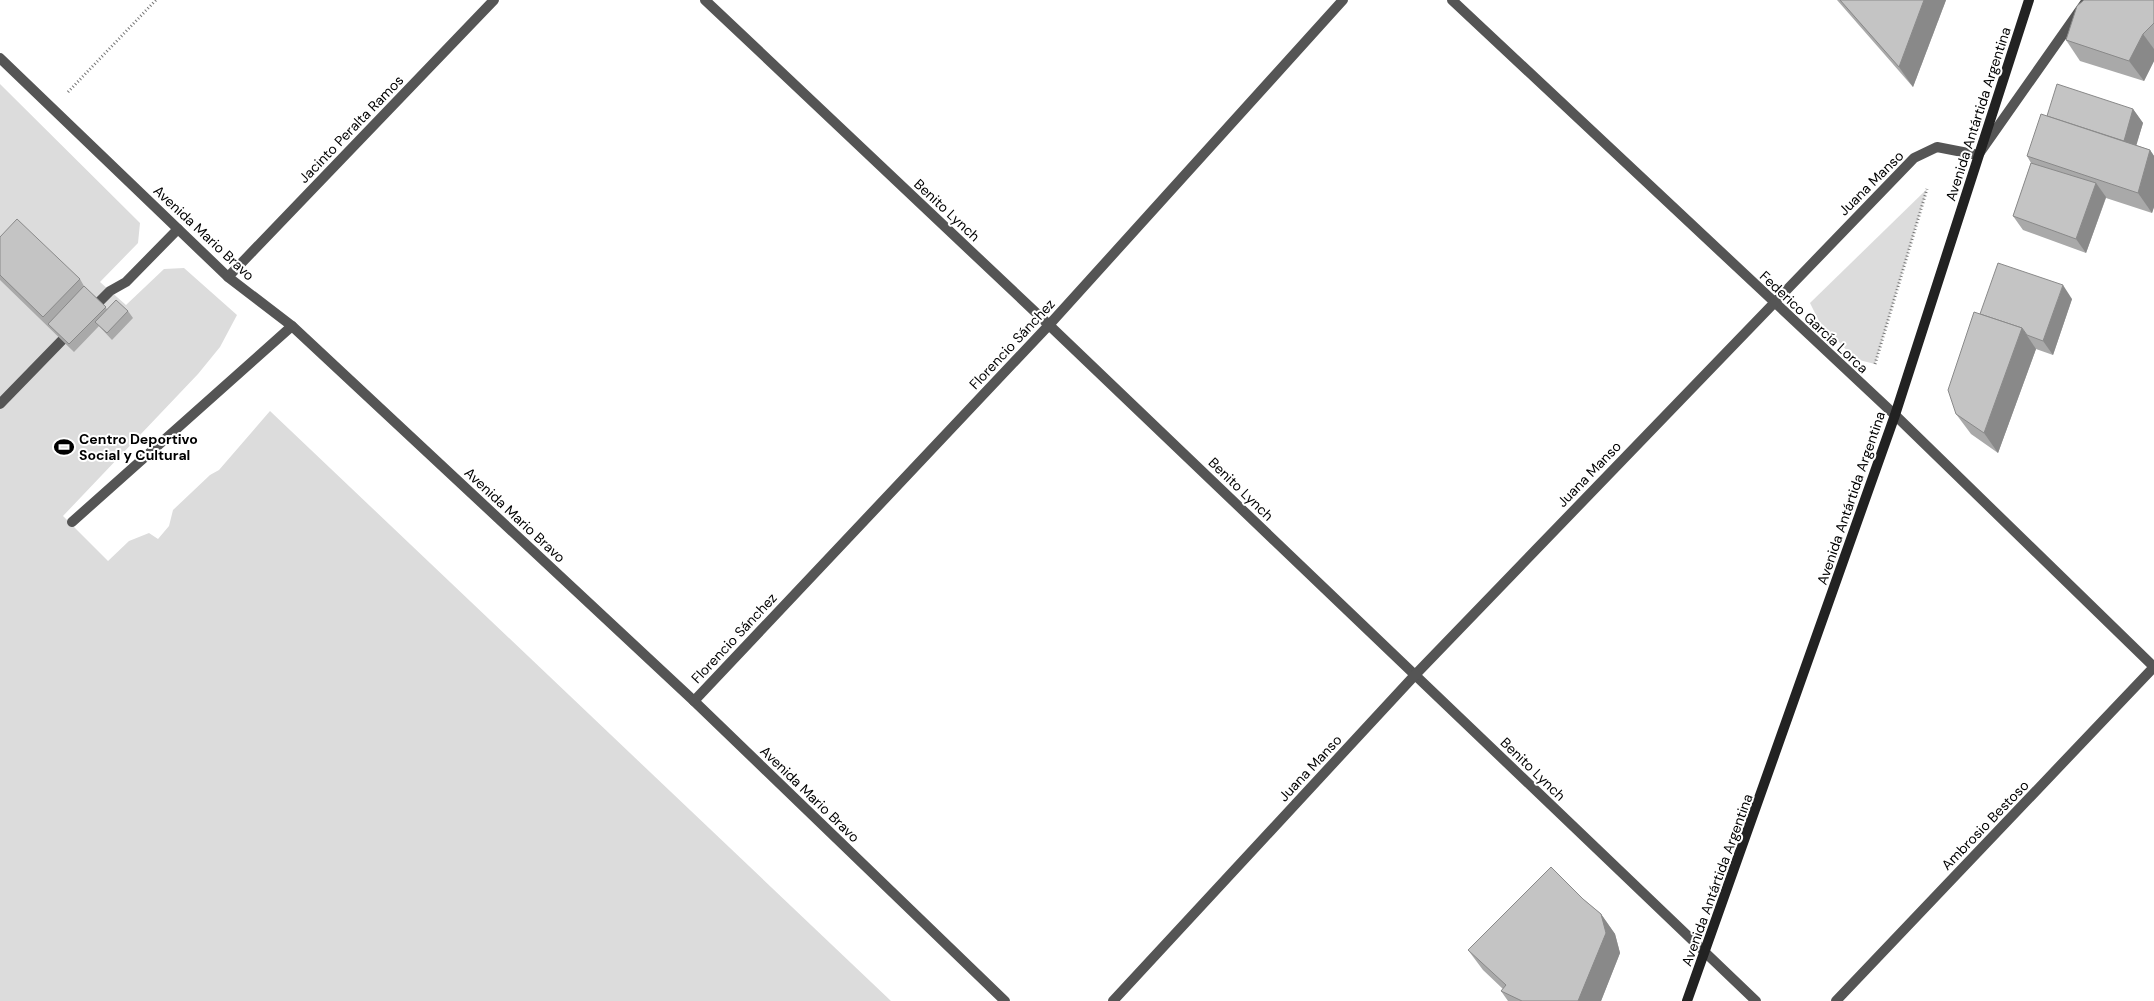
<svg xmlns="http://www.w3.org/2000/svg" width="2154" height="1001" font-family="'DM Sans',sans-serif">
<style>
.green{fill:#dcdcdc}
.lines{fill:none;stroke-linecap:round;stroke-linejoin:round}
.path{stroke:#777;stroke-width:3;stroke-dasharray:1 2.5;stroke-linecap:butt}
.service{stroke:#555;stroke-width:10}
.minor{stroke:#555;stroke-width:10}
.secondary{stroke:#222;stroke-width:10}
.wall{fill:#a9a9a9}
.shaded-wall{fill:#898989}
.building{fill:#c4c4c4;stroke:#898989}
.labels{text-anchor:middle;stroke-width:4;stroke-linejoin:round;paint-order:stroke}
.street-label{font-size:14px;fill:#000;stroke:#fff}
.poi-label{font-size:14px;font-weight:bold;fill:#000;stroke:#fff;text-anchor:start}
</style>
<rect width="100%" height="100%" fill="#fff"/>
<!-- green -->
<g class="green">
<polygon points="0,84 140,223 138,243 100,282 126,305 164,269 184,268 237,315 220,347 198,374 63,516 108,561 129,541 149,533 158,539 169,526 173,510 210,475 219,470 270,411 891,1001 0,1001"/>
<polygon points="1927,189 1875,364 1855,359 1819,321 1810,303"/>
</g>
<g class="lines">
<!-- path -->
<g class="path">
<polyline points="68,92 156,0"/>
<polyline points="1875,364 1927,189"/>
</g>
<!-- service -->
<g class="service">
<polyline points="91,310 110,291 126,282 178,229"/>
<polyline points="0,404 71,331"/>
<polyline points="72,522 292,326"/>
</g>
<!-- minor -->
<g class="minor">
<polyline points="705,0 1049,325 1756,1001"/>
<polyline points="1452,0 1895,415 2154,667"/>
<polyline points="0,58 228,277 292,326 694,701 1005,1001"/>
<polyline points="228,277 494,0"/>
<polyline points="694,701 1049,325 1343,0"/>
<polyline points="1113,1001 1415,675 1914,158 1937,147 1978,155 2087,0"/>
<polyline points="1836,1001 2154,667"/>
</g>
<!-- secondary -->
<polyline class="secondary" points="1687,1001 1895,415 2029,0"/>
</g>
<!-- wall -->
<g class="wall">
<polygon points="1837,0 1946,0 1913,87"/>
<polygon points="2154,0 2154,61 2144,81 2080,61 2066,40"/>
<polygon points="2133,109 2143,123 2136,145 2150,150 2154,156 2154,207 2152,213 2106,198 2086,253 2023,230 2013,216 2031,163 2027,156 2047,116"/>
<polygon points="0,237 80,279 84,286 107,309 128,311 133,318 112,340 99,326 74,352 0,280"/>
<polygon points="2072,299 2053,355 2036,349 1998,453 1971,434 1956,414 1980,314"/>
<polygon points="1583,899 1601,914 1615,934 1620,953 1601,1001 1508,1001 1501,991 1503,989 1483,970 1468,950"/>
</g>
<!-- shaded-wall -->
<g class="shaded-wall">
<polygon points="1924,0 1946,0 1913,87 1899,67"/>
<polygon points="2143,34 2154,49 2154,61 2144,81 2129,61"/>
<polygon points="2133,109 2143,123 2132,160 2122,146"/>
<polygon points="2150,150 2154,156 2154,207 2152,213 2138,193"/>
<polygon points="2096,183 2106,197 2086,253 2076,239"/>
<polygon points="2063,285 2072,299 2053,355 2043,341"/>
<polygon points="2022,328 2036,349 1998,453 1984,433"/>
<polygon points="1601,914 1615,934 1620,953 1601,1001 1578,1001"/>
</g>
<!-- building -->
<g class="building">
<polygon points="1840,0 1924,0 1899,67"/>
<polygon points="2084,0 2154,0 2154,23 2143,34 2129,61 2066,40 2077,6"/>
<polygon points="2057,84 2133,109 2124,141 2047,116"/>
<polygon points="2041,114 2150,150 2138,193 2027,156"/>
<polygon points="2031,163 2096,183 2076,239 2013,216"/>
<polygon points="17,219 80,279 43,317 0,275 0,237"/>
<polygon points="1998,263 2063,285 2043,341 2027,335 2022,328 1980,314"/>
<polygon points="84,286 106,307 69,344 48,324"/>
<polygon points="116,300 128,311 107,333 95,322"/>
<polygon points="1974,312 2022,328 1984,433 1956,414 1948,390"/>
<polygon points="1551,867 1583,899 1601,914 1606,933 1578,1001 1522,1001 1501,991 1506,985 1468,950"/>
</g>
<!-- icons -->
<defs>
<symbol id="stadium-bare" viewBox="-9 -9 18 18"><path d="M0-5a6.5 5 0 1 0 0 10a6.5 5 0 1 0 0-10ZM-3.5-1.8h7v3.6h-7Z" fill="#000" stroke="#fff" stroke-width="2.5" paint-order="stroke"/></symbol>
</defs>
<g fill-rule="evenodd">
<use href="#stadium-bare" x="50" y="433" width="28" height="28"/>
</g>
<g class="labels">
<!-- street labels -->
<g class="street-label">
<text transform="translate(1978 114) rotate(-72)" y="5">Avenida Antártida Argentina</text>
<text transform="translate(351 129) rotate(-46)" y="5">Jacinto Peralta Ramos</text>
<text transform="translate(1871 183) rotate(-45)" y="5">Juana Manso</text>
<text transform="translate(947 210) rotate(43)" y="5">Benito Lynch</text>
<text transform="translate(204 233) rotate(43)" y="5">Avenida Mario Bravo</text>
<text transform="translate(1814 322) rotate(43)" y="5">Federico García Lorca</text>
<text transform="translate(1012 344) rotate(-47)" y="5">Florencio Sánchez</text>
<text transform="translate(1589 474) rotate(-46)" y="5">Juana Manso</text>
<text transform="translate(1241 489) rotate(44)" y="5">Benito Lynch</text>
<text transform="translate(1851 498) rotate(-71)" y="5">Avenida Antártida Argentina</text>
<text transform="translate(515 515) rotate(43)" y="5">Avenida Mario Bravo</text>
<text transform="translate(734 638) rotate(-47)" y="5">Florencio Sánchez</text>
<text transform="translate(1310 768) rotate(-47)" y="5">Juana Manso</text>
<text transform="translate(1533 769) rotate(44)" y="5">Benito Lynch</text>
<text transform="translate(810 794) rotate(44)" y="5">Avenida Mario Bravo</text>
<text transform="translate(1985 825) rotate(-46)" y="5">Ambrosio Bestoso</text>
<text transform="translate(1717 880) rotate(-70)" y="5">Avenida Antártida Argentina</text>
</g>
<!-- poi labels -->
<g class="poi-label">
<text x="79" y="444">Centro Deportivo<tspan x="79" dy="16">Social y Cultural</tspan></text>
</g>
</g>
</svg>
